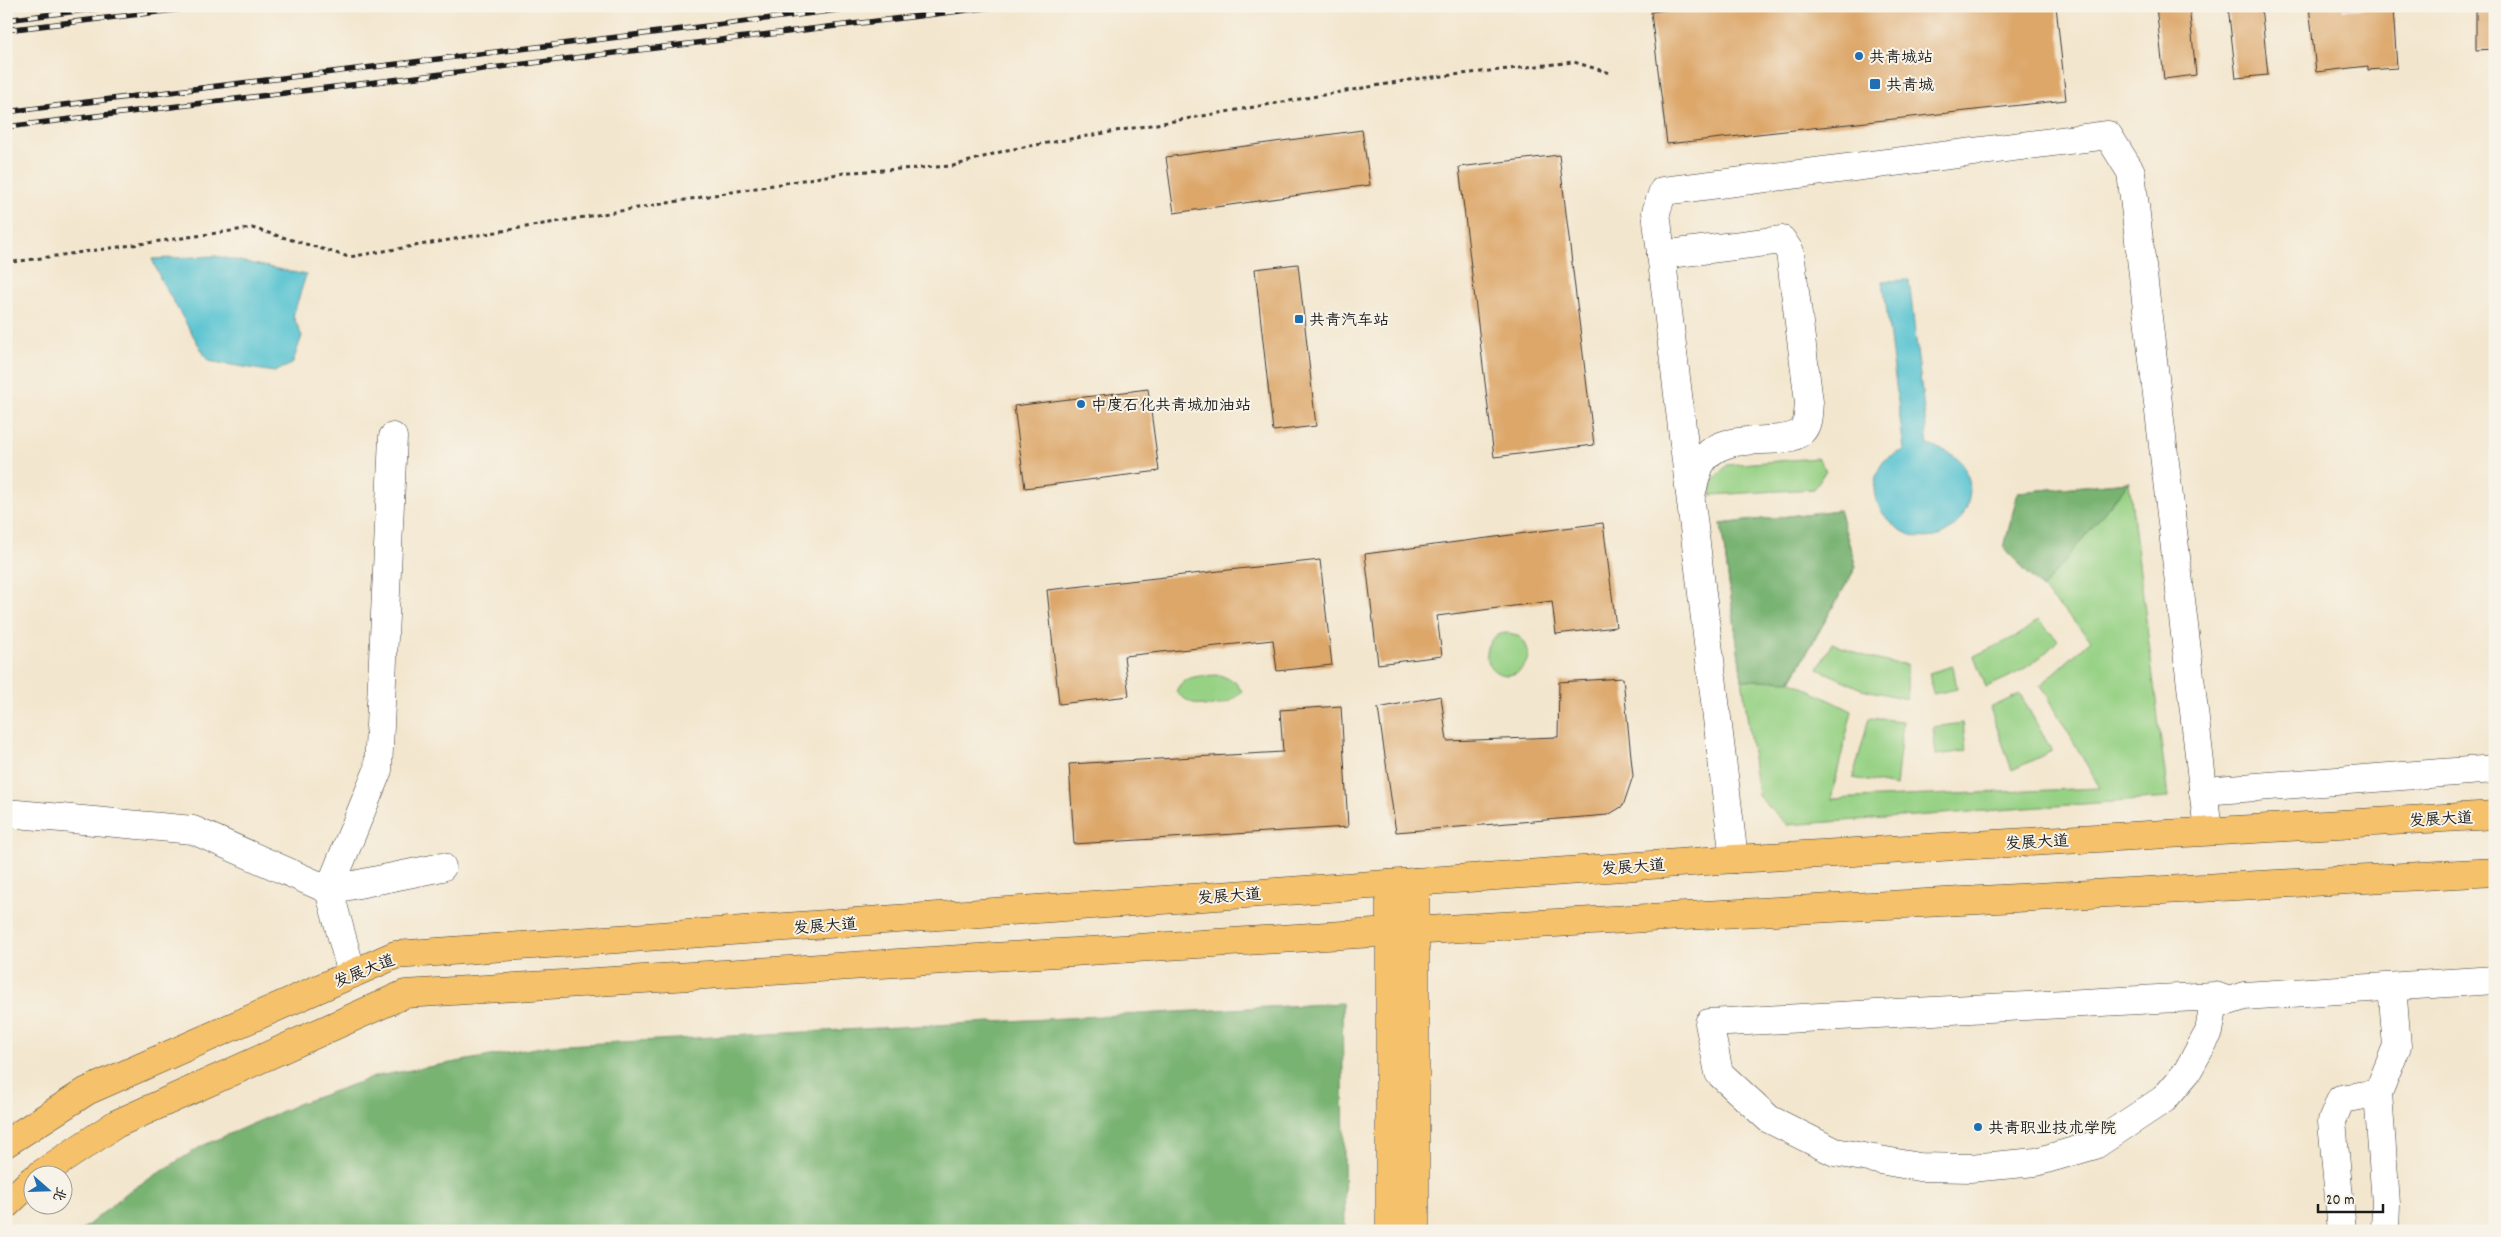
<svg xmlns="http://www.w3.org/2000/svg" width="2501" height="1237" font-family="Dekko,'LXGW WenKai TC',sans-serif">
<style>
.green{fill:#96d184;stroke:#597650}
.forest{fill:#78b372;stroke:#4a6847}
.water{fill:#57c3d1;stroke:#3a7076}
.building{fill:#dda76b}
.lines{fill:none;stroke-linecap:round;stroke-linejoin:round}
.minor-casing{stroke:#3c3a37;stroke-width:29}
.major-casing{stroke:#3c3a37;stroke-width:29}
.path{stroke:#3c3a37;stroke-width:3;stroke-dasharray:4 4;stroke-linecap:butt}
.minor{stroke:#fff;stroke-width:28}
.major{stroke:#f5c16b;stroke-width:28}
.rail-casing{stroke:#1c1c1c;stroke-width:5.5}
.rail{stroke:#f7f3e8;stroke-width:4;stroke-dasharray:11;stroke-linecap:butt}
.poi-dot{fill:#1f6fb2;stroke:#f7f3e8;stroke-width:2}
.labels{text-anchor:middle;stroke-width:4;stroke-linejoin:round;paint-order:stroke}
.poi-label{font-size:16px;fill:#1c1c1c;stroke:#f7f3e8;text-anchor:start}
.street-label{font-size:16px;fill:#1c1c1c;stroke:#f7f3e8}
</style>
<rect width="100%" height="100%" fill="#f7f3e8"/>
<filter id="ink" filterUnits="userSpaceOnUse"><feTurbulence type="fractalNoise" baseFrequency=".02" numOctaves="2"/><feDisplacementMap in="SourceGraphic" scale="10" xChannelSelector="R" yChannelSelector="G"/><feConvolveMatrix kernelMatrix="1 2 1 2 8 2 1 2 1" color-interpolation-filters="sRGB"/></filter>
<filter id="wash" filterUnits="userSpaceOnUse"><feTurbulence type="fractalNoise" baseFrequency=".0096" numOctaves="4" result="noise"/><feDisplacementMap in="SourceGraphic" scale="20" xChannelSelector="R" yChannelSelector="G"/><feGaussianBlur stdDeviation="1.12" result="paint"/><feColorMatrix in="noise" values="0 0 0 0 0 0 0 0 0 0 0 0 0 0 0 0 0 1.4 0 .05"/><feComposite in="paint" operator="in"/></filter>
<g filter="url(#wash)">
<rect width="100%" height="100%" fill="#f3e6ce"/>
<!-- green -->
<g class="green">
<polygon points="1817,458 1826,470 1814,489 1711,495 1712,482 1727,465"/>
<polygon points="2129,482 2168,798 1787,825 1758,796 1721,524 1839,510 1856,567 1791,681 1852,711 1831,799 2100,788 2041,685 2091,640 2004,548 2018,492"/>
<path d="M2038 620 2058 640C2038 663 2014 676 1986 687L1974 656 2019 635Z"/>
<circle cx="1507" cy="654" r="21"/>
<path d="M1832 643C1857 654 1879 663 1907 664V699L1862 689 1818 669Z"/>
<polygon points="1953,666 1957,689 1933,694 1929,673"/>
<path d="M1220 675 1234 681 1242 691C1223 712 1195 710 1176 692 1182 674 1203 676 1220 675Z"/>
<polygon points="2020,694 2052,751 2012,770 1990,708"/>
<polygon points="1869,718 1903,721 1896,786 1853,778"/>
<polygon points="1963,723 1966,751 1936,755 1933,727"/>
</g>
<!-- forest -->
<g class="forest">
<polygon points="2129,482 2042,589 2004,548 2018,492"/>
<polygon points="1839,510 1856,567 1790,681 1742,680 1721,524"/>
<polygon points="1342,1003 1345,1231 81,1231 128,1192 202,1146 298,1104 377,1076 547,1046"/>
</g>
<!-- water -->
<g class="water">
<polygon points="216,256 306,275 293,316 302,336 292,364 274,372 208,361 161,280 152,259"/>
<path d="M1909 280 1928 445C1936 448 1946 450 1953 455 1977 472 1974 510 1952 528 1924 552 1883 528 1875 496 1872 486 1877 469 1884 461 1889 456 1899 453 1904 450L1883 281Z"/>
</g>
<g id="blocks">
<!-- building -->
<g class="building">
<polygon points="1696,6 2056,6 2066,100 1667,144 1651,12"/>
<polygon points="2156,6 2189,6 2196,75 2164,79"/>
<polygon points="2228,6 2261,6 2268,75 2236,78"/>
<polygon points="2309,6 2342,6 2343,10 2393,7 2397,68 2368,70 2368,66 2316,72"/>
<polygon points="2476,6 2495,6 2495,49 2476,50"/>
<polygon points="1362,130 1370,185 1174,213 1166,157"/>
<polygon points="1559,155 1594,445 1494,457 1459,167"/>
<polygon points="1298,264 1316,426 1273,431 1255,269"/>
<polygon points="1148,389 1159,471 1025,488 1014,406"/>
<polygon points="1603,523 1616,627 1556,634 1552,601 1437,616 1442,656 1378,664 1365,554"/>
<polygon points="1320,560 1332,665 1277,671 1273,640 1124,656 1129,696 1059,704 1047,590"/>
<polygon points="1623,678 1633,776 1623,806 1608,815 1396,832 1378,708 1441,696 1447,741 1558,737 1559,682"/>
<polygon points="1341,706 1348,827 1074,844 1069,764 1283,752 1280,710"/>
</g>
</g>
</g>
<g filter="url(#ink)">
<use href="#blocks" fill-opacity="0" stroke="#3c3a37" stroke-width="1"/>
<g class="lines">
<defs>
<g id="minor">
<path d="M1661 255 1782 240 1790 252 1809 402C1808 411 1809 424 1802 431 1782 451 1721 425 1700 465 1696 474 1694 485 1691 495"/>
<polyline points="2203,791 2495,769"/>
<polyline points="6,813 193,830 329,890 352,974"/>
<polyline points="1734,859 1656,212 1663,191 2108,135 2131,172 2208,831"/>
<polyline points="329,890 378,770 393,437"/>
<polyline points="329,890 442,867"/>
<polyline points="2215,996 2209,1032 2187,1072 2164,1099 2095,1145 2036,1162 1970,1168 1919,1167 1835,1152 1769,1119 1719,1073 1709,1023 2215,996 2229,1001 2244,996 2495,980"/>
<polyline points="2342,1231 2332,1121 2341,1099 2378,1093"/>
<polyline points="2385,1231 2386,1204 2378,1093 2397,1046 2392,987"/>
</g>
<g id="major">
<polyline points="1415,882 1415,1231"/>
<polyline points="1390,884 1390,1231"/>
<polyline points="6,1143 87,1091 395,955 1734,859 2495,815"/>
<polyline points="41,1174 116,1124 405,994 1390,932 2495,872"/>
<polyline points="6,1205 32,1180"/>
</g>
</defs>
<!-- minor casing -->
<use href="#minor" class="minor-casing"/>
<!-- major casing -->
<use href="#major" class="major-casing"/>
<!-- path -->
<polyline class="path" points="6,263 252,228 349,257 850,172 953,166 1007,150 1415,79 1574,62 1610,73"/>
<!-- minor -->
<use href="#minor" class="minor"/>
<!-- major -->
<use href="#major" class="major"/>
<defs>
<g id="rail">
<polyline points="6,20 117,6"/>
<polyline points="6,30 208,6"/>
<polyline points="6,112 871,6"/>
<polyline points="6,127 1001,6"/>
</g>
</defs>
<!-- rail casing -->
<use href="#rail" class="rail-casing"/>
<!-- rail -->
<use href="#rail" class="rail"/>
</g>
</g>
<!-- markers -->
<g class="poi-dot">
<circle cx="1859" cy="56" r="5"/>
<rect x="1869" y="78" width="12" height="12" rx="2.5"/>
<rect x="1294" y="314" width="10" height="10" rx="2.5"/>
<circle cx="1081" cy="404" r="5"/>
<circle cx="1978" cy="1127" r="5"/>
</g>
<g class="labels">
<!-- poi labels -->
<g class="poi-label">
<text x="1869" y="62">共青城站</text>
<text x="1886" y="90">共青城</text>
<text x="1309" y="325">共青汽车站</text>
<text x="1091" y="410">中度石化共青城加油站</text>
<text x="1988" y="1133">共青职业技术学院</text>
</g>
<!-- street labels -->
<g class="street-label">
<text transform="translate(2441 818) rotate(-3)" y="6">发展大道</text>
<text transform="translate(2037 841) rotate(-3)" y="6">发展大道</text>
<text transform="translate(1633 866) rotate(-4)" y="6">发展大道</text>
<text transform="translate(1229 895) rotate(-4)" y="6">发展大道</text>
<text transform="translate(825 925) rotate(-4)" y="6">发展大道</text>
<text transform="translate(364 970) rotate(-22)" y="6">发展大道</text>
</g>
</g>
<!-- margin -->
<rect width="2501" height="1237" fill="none" stroke="#f7f3e8" stroke-width="25"/>
<!-- north arrow -->
<g transform="translate(48 1190) rotate(110)"><circle r="24" fill="#f7f3e8" stroke="#9f9d96"/>
<path d="M0-4L9 19L0 12L-9 19Z" fill="#1f6fb2"/>
<text y="-8" font-size="14" font-weight="bold" text-anchor="middle" fill="#1c1c1c">北</text>
</g>
<!-- scale -->
<path d="M2318 1204v8h65v-8" fill="none" stroke="#1c1c1c" stroke-width="2.5"/>
<text x="2326" y="1204" font-size="15" fill="#1c1c1c" stroke="#f7f3e8" stroke-width="4" paint-order="stroke">20 m</text>
</svg>
